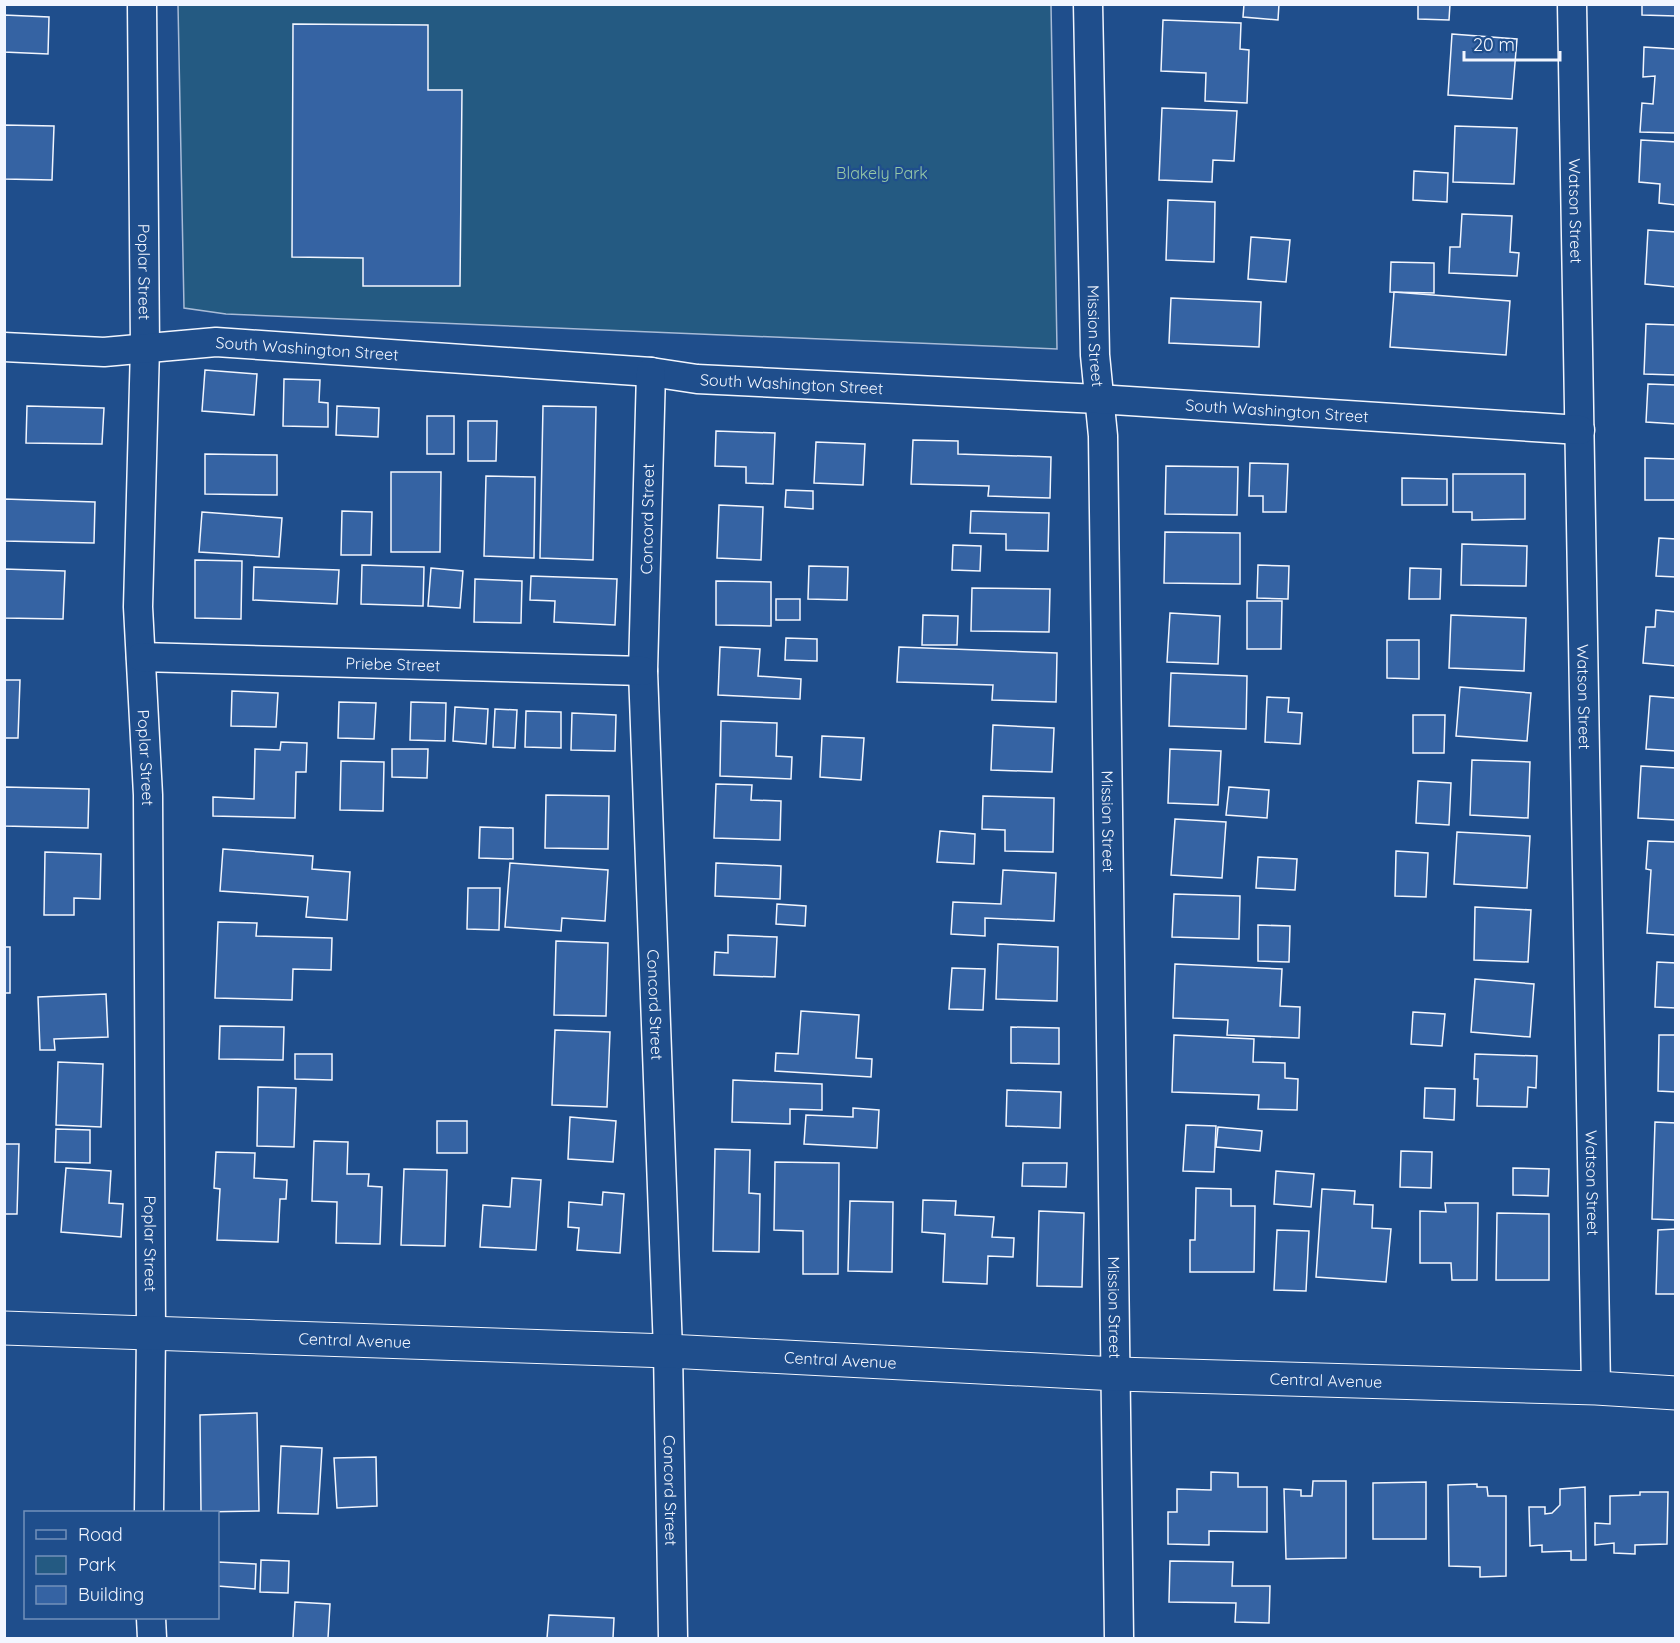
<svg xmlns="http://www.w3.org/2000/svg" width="1680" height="1643" font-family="Quicksand,sans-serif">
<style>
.green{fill:#245a82;stroke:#a8bbd7;stroke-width:1.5}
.building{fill:#3563a3;stroke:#f2f6ff;stroke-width:1.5}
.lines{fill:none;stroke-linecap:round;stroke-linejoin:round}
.minor-casing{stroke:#f2f6ff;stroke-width:31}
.tertiary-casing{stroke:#f2f6ff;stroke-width:35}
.minor{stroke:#1f4e8c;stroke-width:28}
.tertiary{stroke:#1f4e8c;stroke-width:33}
.labels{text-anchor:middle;stroke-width:4.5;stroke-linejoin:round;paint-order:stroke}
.park-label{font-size:16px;fill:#97c8a6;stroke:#1f4e8c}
.street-label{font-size:16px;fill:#f2f6ff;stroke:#1f4e8c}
</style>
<rect width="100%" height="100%" fill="#1f4e8c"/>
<!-- green -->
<polygon class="green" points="178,5 1051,5 1057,349 226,314 184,308"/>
<!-- building -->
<g class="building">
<polygon points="1244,4 1279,4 1278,20 1243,17"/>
<polygon points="1418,4 1450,4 1449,20 1418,19"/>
<polygon points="1642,4 1676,4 1676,16 1642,15"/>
<polygon points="4,15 49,17 48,54 4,52"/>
<polygon points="1163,20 1241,23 1240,49 1249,50 1247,103 1205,101 1206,73 1161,71"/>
<polygon points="293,24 428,25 428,90 462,90 460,286 363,286 363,258 292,257"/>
<polygon points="1452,34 1517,39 1512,99 1448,95"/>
<polygon points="1644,47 1676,49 1676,133 1640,132 1642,103 1653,104 1655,76 1643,77"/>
<polygon points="1162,108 1237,111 1234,161 1213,160 1212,182 1159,180"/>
<polygon points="4,125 54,126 52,180 4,179"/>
<polygon points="1455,126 1517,128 1514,184 1453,182"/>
<polygon points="1641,140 1676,142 1676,205 1659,203 1660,184 1639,182"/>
<polygon points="1414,171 1448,173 1447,202 1413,200"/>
<polygon points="1168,200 1215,202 1214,262 1166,260"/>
<polygon points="1462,214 1512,216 1510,252 1519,253 1517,276 1449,273 1450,247 1460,247"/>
<polygon points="1648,230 1676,232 1676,287 1645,284"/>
<polygon points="1251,237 1290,240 1286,282 1248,279"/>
<polygon points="1391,262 1434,263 1434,293 1390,292"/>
<polygon points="1394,292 1510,301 1506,355 1390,347"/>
<polygon points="1171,298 1261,302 1259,347 1169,343"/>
<polygon points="1646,324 1676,325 1676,375 1644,374"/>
<polygon points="205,370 257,374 254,415 202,411"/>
<polygon points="284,379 320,380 319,402 328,403 328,427 283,426"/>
<polygon points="1648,384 1676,385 1676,424 1646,422"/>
<polygon points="27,406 104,408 102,444 26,443"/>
<polygon points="337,406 379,408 378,437 336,435"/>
<polygon points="543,406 596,407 593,560 540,558"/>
<rect x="427" y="416" width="27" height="38"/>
<polygon points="468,421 497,421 496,461 468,461"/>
<polygon points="716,431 775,433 773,484 746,483 746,467 715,466"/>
<polygon points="913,440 958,441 958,454 1051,457 1050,498 988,496 989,486 911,484"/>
<polygon points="816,442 865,444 863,485 814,483"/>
<polygon points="205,454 277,455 277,495 205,494"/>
<polygon points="1645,458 1676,459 1676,500 1645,500"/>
<polygon points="1250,463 1288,464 1286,512 1263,512 1263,496 1249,496"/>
<polygon points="1166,466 1238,467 1237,515 1165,514"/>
<polygon points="391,472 441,472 440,552 391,552"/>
<polygon points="1453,474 1525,474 1525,519 1472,520 1472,512 1453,512"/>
<polygon points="486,476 535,477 534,558 484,556"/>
<polygon points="1402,478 1447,479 1447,505 1402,505"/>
<polygon points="786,490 813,491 813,509 785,507"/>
<polygon points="4,499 95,502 94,543 4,541"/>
<polygon points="719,505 763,507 761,560 717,558"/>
<polygon points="342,511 372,512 371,555 341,555"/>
<polygon points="971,511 1049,513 1048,551 1006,550 1006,534 970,533"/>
<polygon points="202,512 282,518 279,557 199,552"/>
<polygon points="1165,532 1240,533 1240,584 1164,583"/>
<polygon points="1659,538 1676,539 1676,577 1656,576"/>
<polygon points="1462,544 1527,546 1526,586 1461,585"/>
<polygon points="953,545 981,546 980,571 952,570"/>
<polygon points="195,560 242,561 241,619 195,618"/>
<polygon points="362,565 424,567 423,606 361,604"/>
<polygon points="1258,565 1289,566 1288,599 1257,598"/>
<polygon points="809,566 848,567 847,600 808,599"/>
<polygon points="254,567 339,570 337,604 253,600"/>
<polygon points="431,568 463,571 460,608 428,606"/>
<polygon points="1410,568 1441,569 1440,599 1409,599"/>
<polygon points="4,569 65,571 63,619 4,618"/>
<polygon points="531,576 617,579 615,625 554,622 555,601 530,600"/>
<polygon points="475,579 522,581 521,623 474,622"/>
<polygon points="716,581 771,582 771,626 716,625"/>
<polygon points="972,588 1050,589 1049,632 971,631"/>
<rect x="776" y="599" width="24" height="21"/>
<polygon points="1247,601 1282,601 1281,649 1247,649"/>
<polygon points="1656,610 1676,612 1676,666 1643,663 1646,627 1655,627"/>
<polygon points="1170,613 1220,616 1218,664 1167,662"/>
<polygon points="923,615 958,616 957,645 922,645"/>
<polygon points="1451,615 1526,618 1524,671 1449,668"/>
<polygon points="786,638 817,639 817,661 785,660"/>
<polygon points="1387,640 1419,640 1419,679 1387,678"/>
<polygon points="720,647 760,649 758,676 801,679 800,699 718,695"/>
<polygon points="899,647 1057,653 1056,702 992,700 993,685 897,682"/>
<polygon points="1171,673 1247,676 1246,729 1169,726"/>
<polygon points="4,680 20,680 18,738 4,738"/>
<polygon points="1460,687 1531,693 1527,741 1456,736"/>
<polygon points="232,691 278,693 276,727 231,726"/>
<polygon points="1650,696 1676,698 1676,751 1646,749"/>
<polygon points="1267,697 1289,698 1288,712 1302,713 1300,744 1265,742"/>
<polygon points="339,702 376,703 374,739 338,738"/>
<polygon points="411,702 446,703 445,741 410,740"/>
<polygon points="455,707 488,709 486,744 453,741"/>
<polygon points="495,709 517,710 515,748 493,747"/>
<polygon points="526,711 561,712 561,748 525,747"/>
<polygon points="572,713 616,715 615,751 571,750"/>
<polygon points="1413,715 1445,715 1444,753 1413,753"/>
<polygon points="721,721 777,723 776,756 792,757 791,779 720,776"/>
<polygon points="993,725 1054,728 1052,772 991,770"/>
<polygon points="822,736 864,738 861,780 820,777"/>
<polygon points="281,742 307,743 306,772 296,772 295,818 213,816 213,797 254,799 255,749 280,750"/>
<polygon points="392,749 428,749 427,778 392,777"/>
<polygon points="1170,749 1221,751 1218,805 1168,803"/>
<polygon points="1472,760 1530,762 1528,818 1470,815"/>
<polygon points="341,761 384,762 383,811 340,810"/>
<polygon points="1641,766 1676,768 1676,820 1638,818"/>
<polygon points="1418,781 1451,783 1449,825 1416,823"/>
<polygon points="716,784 752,785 751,800 781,801 780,840 714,838"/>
<polygon points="5,787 89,789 88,828 4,826"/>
<polygon points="1229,787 1269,790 1267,818 1226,815"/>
<polygon points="546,795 609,796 608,849 545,848"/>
<polygon points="983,796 1054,798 1053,852 1005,851 1005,830 982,829"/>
<polygon points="1175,819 1226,822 1222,878 1171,875"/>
<polygon points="480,827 513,828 513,859 479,858"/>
<polygon points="940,831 975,834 974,864 937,862"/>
<polygon points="1457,832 1530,836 1527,888 1454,884"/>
<polygon points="1648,841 1676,842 1676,935 1647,933 1651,870 1646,869"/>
<polygon points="223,849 313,856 312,869 350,872 347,920 306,917 308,897 220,891"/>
<polygon points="1396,851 1428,853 1426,897 1395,896"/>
<polygon points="45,852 101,854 100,899 74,898 74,915 44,915"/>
<polygon points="1258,857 1297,859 1295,890 1256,888"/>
<polygon points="510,863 608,870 605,921 562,918 561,931 505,927"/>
<polygon points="716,863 781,866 780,899 715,896"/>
<polygon points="1003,870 1056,873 1054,921 985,918 985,936 951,934 953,902 1001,904"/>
<polygon points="468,888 500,888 499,930 467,929"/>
<polygon points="1174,894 1240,896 1239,939 1172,937"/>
<polygon points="777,904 806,906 805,926 776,924"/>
<polygon points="1475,907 1531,910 1528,962 1474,960"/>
<polygon points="218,922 257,923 256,936 332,938 331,970 293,969 292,1000 215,998"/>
<polygon points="1258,925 1290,926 1289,962 1258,961"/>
<polygon points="728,935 777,937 775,977 714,975 715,952 728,953"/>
<polygon points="556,941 608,943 606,1016 554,1015"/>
<polygon points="998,944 1058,947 1057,1001 996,999"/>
<rect x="4" y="947" width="6" height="46"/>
<polygon points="1657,962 1676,963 1676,1008 1655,1007"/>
<polygon points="1175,964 1282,969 1280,1006 1300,1007 1299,1038 1227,1035 1228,1020 1173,1018"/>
<polygon points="952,968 985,969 983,1010 949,1009"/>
<polygon points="1475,979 1534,984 1530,1037 1471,1032"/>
<polygon points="106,994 108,1037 54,1039 55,1050 40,1050 38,997"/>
<polygon points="801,1011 859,1015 856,1058 872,1059 871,1077 775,1071 776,1053 798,1054"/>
<polygon points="1413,1012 1445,1014 1442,1046 1411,1044"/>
<polygon points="220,1026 284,1027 283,1060 219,1059"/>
<polygon points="1011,1027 1059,1028 1059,1064 1011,1063"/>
<polygon points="555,1030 610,1032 607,1107 552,1105"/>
<polygon points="1174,1035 1254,1039 1253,1062 1285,1063 1285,1078 1298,1079 1297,1110 1258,1109 1259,1095 1172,1092"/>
<polygon points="1659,1035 1676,1035 1676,1092 1658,1091"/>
<polygon points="295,1054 332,1054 332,1080 295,1079"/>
<polygon points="1475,1054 1537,1056 1536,1088 1528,1087 1527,1107 1477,1106 1478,1079 1474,1079"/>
<polygon points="58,1062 103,1064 101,1127 56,1125"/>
<polygon points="733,1080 822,1084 822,1110 790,1109 790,1124 732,1122"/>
<polygon points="258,1087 296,1088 294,1147 257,1146"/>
<polygon points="1425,1088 1455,1089 1454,1120 1424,1118"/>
<polygon points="1007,1090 1061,1092 1060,1128 1006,1126"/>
<polygon points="853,1108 879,1110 877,1148 804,1144 806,1115 853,1117"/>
<polygon points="570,1117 616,1121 613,1162 568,1159"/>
<rect x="437" y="1121" width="30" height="32"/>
<polygon points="1655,1122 1676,1123 1676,1220 1652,1219"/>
<polygon points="1186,1125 1216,1126 1214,1172 1183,1171"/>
<polygon points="1218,1127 1262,1131 1260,1151 1216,1147"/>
<polygon points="56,1129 90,1130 90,1163 55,1162"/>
<polygon points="314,1141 348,1142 347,1174 369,1174 368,1186 382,1187 380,1244 336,1243 337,1202 312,1201"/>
<polygon points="4,1144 19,1144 17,1214 4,1214"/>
<polygon points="715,1149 750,1150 749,1193 760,1194 759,1252 713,1251"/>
<polygon points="1401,1151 1432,1152 1431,1188 1400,1187"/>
<polygon points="216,1152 255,1153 254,1178 287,1180 286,1199 280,1199 278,1242 217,1240 220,1189 214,1188"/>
<polygon points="775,1162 839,1163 838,1274 803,1274 803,1231 774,1230"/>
<polygon points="1023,1163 1067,1163 1066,1187 1022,1186"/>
<polygon points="66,1168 111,1171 109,1203 123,1204 121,1237 61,1232"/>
<polygon points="1513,1168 1549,1169 1548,1196 1513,1195"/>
<polygon points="404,1169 447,1170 445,1246 401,1245"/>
<polygon points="1276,1171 1314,1174 1311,1207 1274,1204"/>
<polygon points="512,1178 541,1180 536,1250 480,1247 483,1205 510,1207"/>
<polygon points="1196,1188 1231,1189 1231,1206 1255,1206 1254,1272 1190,1272 1190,1240 1195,1240"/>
<polygon points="1322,1189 1355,1191 1354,1204 1373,1205 1372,1228 1391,1229 1386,1282 1316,1277"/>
<polygon points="603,1192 624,1194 620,1253 577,1250 579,1228 568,1227 569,1202 602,1205"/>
<polygon points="923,1200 956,1201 955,1215 994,1217 992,1237 1014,1238 1013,1257 988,1256 987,1284 943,1282 945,1234 922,1232"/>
<polygon points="850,1201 893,1202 892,1272 848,1271"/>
<polygon points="1445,1203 1478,1203 1477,1280 1452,1280 1451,1263 1420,1263 1420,1211 1446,1212"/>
<polygon points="1039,1211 1084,1213 1082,1287 1037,1286"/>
<polygon points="1497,1213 1549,1214 1549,1280 1496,1280"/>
<polygon points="1676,1229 1676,1294 1656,1294 1658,1230"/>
<polygon points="1277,1230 1309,1231 1306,1291 1274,1290"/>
<polygon points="257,1413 259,1511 201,1512 200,1415"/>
<polygon points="281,1446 322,1448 318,1514 278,1513"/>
<polygon points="376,1457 377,1506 337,1508 334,1458"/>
<polygon points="1211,1472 1238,1473 1238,1487 1267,1487 1267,1532 1209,1531 1209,1545 1168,1544 1168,1512 1177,1512 1177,1489 1211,1490"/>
<polygon points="1313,1481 1346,1481 1346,1558 1286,1559 1284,1489 1301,1490 1301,1496 1312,1496"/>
<polygon points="1426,1482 1426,1539 1373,1539 1373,1483"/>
<polygon points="1477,1484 1477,1487 1487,1487 1488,1496 1506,1496 1506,1576 1480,1577 1480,1567 1449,1566 1448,1485"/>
<polygon points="1585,1487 1586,1560 1571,1560 1571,1551 1542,1552 1542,1545 1530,1546 1529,1507 1545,1507 1545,1514 1552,1513 1560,1505 1560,1489"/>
<polygon points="1640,1492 1668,1492 1667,1544 1635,1545 1635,1554 1614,1553 1614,1543 1595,1545 1595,1523 1610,1524 1610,1496 1640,1495"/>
<polygon points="261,1560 289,1561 288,1593 260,1592"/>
<polygon points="1170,1561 1233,1562 1232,1586 1270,1586 1269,1623 1235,1622 1236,1603 1169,1602"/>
<polygon points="218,1562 256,1564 255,1589 218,1586"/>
<polygon points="295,1602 330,1604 328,1638 293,1638"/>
<polygon points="549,1615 614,1618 613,1638 547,1638"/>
</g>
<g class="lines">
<defs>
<g id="minor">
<path id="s1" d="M142 4 145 347 138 607 148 795 151 1332 149 1512"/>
<path id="s2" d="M1088 4 1095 355 1103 436 1119 1638"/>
<path id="s3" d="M1572 4 1596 1388"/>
<path id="s4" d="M4 347 104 352 216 342 651 372 697 379 1098 399 1580 430"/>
<path id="s5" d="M651 372 643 671 668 1351 673 1638"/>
<path id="s6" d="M141 657 643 671"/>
<polyline points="151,1618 152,1638"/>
</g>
<g id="tertiary">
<path id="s7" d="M4 1328 668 1351 1117 1374 1596 1388 1676 1393"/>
</g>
</defs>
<!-- minor casing -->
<use href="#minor" class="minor-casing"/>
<!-- tertiary casing -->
<use href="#tertiary" class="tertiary-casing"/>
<!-- minor -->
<use href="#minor" class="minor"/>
<!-- tertiary -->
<use href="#tertiary" class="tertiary"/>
</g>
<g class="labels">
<!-- park labels -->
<g class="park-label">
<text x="882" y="179">Blakely Park</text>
</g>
<!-- street labels -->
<g class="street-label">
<text dy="6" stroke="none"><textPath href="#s3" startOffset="207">Watson Street</textPath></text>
<text dy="6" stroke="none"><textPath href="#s1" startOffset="268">Poplar Street</textPath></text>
<text dy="6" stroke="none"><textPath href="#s2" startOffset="332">Mission Street</textPath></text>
<text dy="6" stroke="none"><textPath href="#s4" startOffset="304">South Washington Street</textPath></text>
<text dy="6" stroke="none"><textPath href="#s4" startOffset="790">South Washington Street</textPath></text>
<text dy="6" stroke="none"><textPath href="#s4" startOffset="1276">South Washington Street</textPath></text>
<text transform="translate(647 519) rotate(-89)" y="6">Concord Street</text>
<text dy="6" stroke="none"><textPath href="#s6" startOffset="252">Priebe Street</textPath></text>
<text dy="6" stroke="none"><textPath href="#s3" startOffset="693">Watson Street</textPath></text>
<text dy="6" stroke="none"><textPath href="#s1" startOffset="754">Poplar Street</textPath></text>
<text dy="6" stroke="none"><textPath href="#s2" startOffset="818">Mission Street</textPath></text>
<text dy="6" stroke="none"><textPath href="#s5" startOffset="633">Concord Street</textPath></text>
<text dy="6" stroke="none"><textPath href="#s3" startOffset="1179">Watson Street</textPath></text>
<text dy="6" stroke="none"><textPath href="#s1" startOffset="1240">Poplar Street</textPath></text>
<text dy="6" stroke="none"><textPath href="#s2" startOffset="1304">Mission Street</textPath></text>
<text dy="6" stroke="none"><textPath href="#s7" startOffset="351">Central Avenue</textPath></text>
<text dy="6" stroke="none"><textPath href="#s7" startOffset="837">Central Avenue</textPath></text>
<text dy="6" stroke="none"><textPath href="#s7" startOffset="1323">Central Avenue</textPath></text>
<text dy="6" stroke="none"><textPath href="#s5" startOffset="1119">Concord Street</textPath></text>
</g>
</g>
<!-- border -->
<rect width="1680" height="1643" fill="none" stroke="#f2f6ff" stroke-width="12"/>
<!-- legend -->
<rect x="24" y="1511" width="195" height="108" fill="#1f4e8c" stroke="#7391ba" stroke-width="1.5"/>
<rect x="36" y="1530" width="30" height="9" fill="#1f4e8c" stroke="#7391ba" stroke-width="1.5"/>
<text x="78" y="1541" font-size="18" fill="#f2f6ff">Road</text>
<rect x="36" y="1556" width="30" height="18" fill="#245a82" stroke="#7391ba" stroke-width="1.5"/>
<text x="78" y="1571" font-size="18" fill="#f2f6ff">Park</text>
<rect x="36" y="1586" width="30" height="18" fill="#3563a3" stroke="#7391ba" stroke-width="1.5"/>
<text x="78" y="1601" font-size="18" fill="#f2f6ff">Building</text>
<!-- scale -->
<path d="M1464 51v9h96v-9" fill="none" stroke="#f2f6ff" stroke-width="3"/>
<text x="1473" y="51" font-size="18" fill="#f2f6ff" stroke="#1f4e8c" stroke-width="4.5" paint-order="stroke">20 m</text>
</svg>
